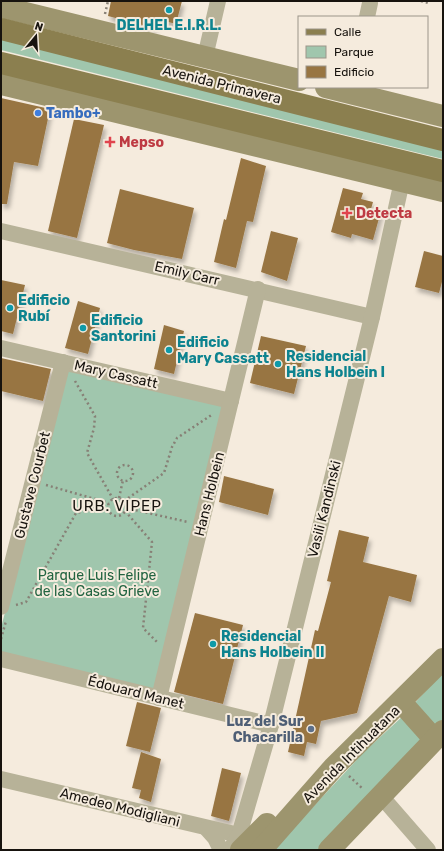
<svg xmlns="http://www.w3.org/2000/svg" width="444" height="851" font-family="Rubik,sans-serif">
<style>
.green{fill:#a0c6ad}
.building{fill:#987542;filter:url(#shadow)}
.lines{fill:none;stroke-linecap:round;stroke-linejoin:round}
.path{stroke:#878076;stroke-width:2.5;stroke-dasharray:2 3;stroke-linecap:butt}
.street{stroke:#b7b298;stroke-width:16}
.secondary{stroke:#9d956e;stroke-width:22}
.primary{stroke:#8b7f4f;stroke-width:22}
.culture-dot{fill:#0f9aa8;stroke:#f5ebdd;stroke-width:1.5}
.shop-dot{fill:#3f7fe0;stroke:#f5ebdd;stroke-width:1.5}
.health-dot{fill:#e0444e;stroke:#f5ebdd;stroke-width:1.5}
.service-dot{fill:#5c6f8a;stroke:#f5ebdd;stroke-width:1.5}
.labels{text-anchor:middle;stroke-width:4;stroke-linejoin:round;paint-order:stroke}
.culture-label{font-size:14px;font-weight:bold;fill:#0d838f;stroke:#f5ebdd;text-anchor:start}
.street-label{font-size:14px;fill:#17130e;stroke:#f5ebdd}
.shop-label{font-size:14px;font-weight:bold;fill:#366cbe;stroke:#f5ebdd;text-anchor:start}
.health-label{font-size:14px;font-weight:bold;fill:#be3a42;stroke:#f5ebdd;text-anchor:start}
.park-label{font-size:14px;fill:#226441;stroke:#f5ebdd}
.service-label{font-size:14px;font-weight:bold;fill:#4e5e75;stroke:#f5ebdd;text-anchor:end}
.neighbourhood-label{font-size:15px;letter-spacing:1px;fill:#17130e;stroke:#f5ebdd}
</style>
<defs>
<filter id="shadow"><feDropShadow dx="2.5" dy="4.5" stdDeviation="2" flood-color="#0004"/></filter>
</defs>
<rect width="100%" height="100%" fill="#f5ebdd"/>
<!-- green -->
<g class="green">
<polygon points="1,38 443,147 443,159 1,50"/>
<polygon points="67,368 226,406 155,690 1,654 1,628"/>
<polygon points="443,672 443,722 435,729 412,706"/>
<polygon points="404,715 427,737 318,850 273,850 364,752"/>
</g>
<!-- building -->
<g class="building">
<polygon points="111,1 182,1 176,24 157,19 154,28 108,16"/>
<polygon points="1,98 50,109 38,166 14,162 7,204 1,204"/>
<polygon points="74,119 104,125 77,238 48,231"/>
<polygon points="241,158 266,166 253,222 247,221 236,268 214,262 224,219 226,220"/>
<polygon points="343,188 363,193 361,199 373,202 371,209 381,211 373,240 352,234 351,238 331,232"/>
<polygon points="120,189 194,208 182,259 134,250 107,243"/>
<polygon points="271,231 298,238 287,281 261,272"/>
<polygon points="424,251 443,256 443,278 439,293 415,287"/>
<polygon points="1,280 25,285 13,334 1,331"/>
<polygon points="78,301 100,308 88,354 65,348"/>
<polygon points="164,325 184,331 174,374 154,369"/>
<polygon points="261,336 306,346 294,394 250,383"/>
<polygon points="1,358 51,369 43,401 1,391"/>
<polygon points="224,476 274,489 268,515 219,502"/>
<polygon points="339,530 369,537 363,562 417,575 411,602 389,596 357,713 321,721 316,744 307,742 304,756 288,752 315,630 318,631 331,582 327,581"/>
<polygon points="195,613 243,625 223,704 174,692"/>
<polygon points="137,702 161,708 150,752 126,746"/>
<polygon points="141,752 161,759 151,802 139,798 141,790 132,788"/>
<polygon points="222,768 241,773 229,821 211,816"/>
</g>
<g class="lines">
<!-- path -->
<g class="path">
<polyline points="421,1 428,3"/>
<polyline points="105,14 108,1"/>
<polyline points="75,381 95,416 94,428 87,453 113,499"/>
<circle cx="125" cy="473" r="8"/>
<polyline points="46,485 109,503"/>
<circle cx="117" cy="507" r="9"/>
<polyline points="119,498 123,480"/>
<polyline points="124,501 164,473 172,447 177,438 213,414"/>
<polyline points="126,508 188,522"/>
<polyline points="125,511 152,542 143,628 157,642"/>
<polyline points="16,605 26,602 76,513 108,506"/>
<polyline points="1,639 6,621"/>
<polyline points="349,776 363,789"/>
</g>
<!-- street -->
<g class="street">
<polyline points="367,17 370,3"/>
<polyline points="205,57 218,1"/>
<polyline points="1,231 372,317"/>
<polyline points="1,348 231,401"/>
<polyline points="1,607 63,362"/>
<polyline points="1,659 271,725"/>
<polyline points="159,698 258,289"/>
<polyline points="1,779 239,835"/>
<polyline points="381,796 428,850"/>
<polyline points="207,829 215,838 221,850"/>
<polyline points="230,850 239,835 271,725 372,317 402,181"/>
</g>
<!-- secondary -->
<g class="secondary">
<polyline points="1,7 299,80"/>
<polyline points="1,84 443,191"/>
<polyline points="326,87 443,116"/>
<polyline points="401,702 434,739"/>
<polyline points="241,850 267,824"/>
<polyline points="261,850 334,767 443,659"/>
<polyline points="329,850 443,731"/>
</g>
<!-- primary -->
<g class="primary">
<polyline points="1,29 443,140"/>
<polyline points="1,63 443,171"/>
</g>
</g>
<!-- markers -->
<g class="culture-dot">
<circle cx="169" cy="10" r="4"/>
<circle cx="10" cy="308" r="4"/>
<circle cx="83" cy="328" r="4"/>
<circle cx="169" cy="350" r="4"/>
<circle cx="278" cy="364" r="4"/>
<circle cx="213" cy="644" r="4"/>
</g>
<circle class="shop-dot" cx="38" cy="113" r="4"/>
<g class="health-dot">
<path d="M108 136h4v4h4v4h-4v4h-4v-4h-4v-4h4z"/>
<path d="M345 207h4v4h4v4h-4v4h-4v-4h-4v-4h4z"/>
</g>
<circle class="service-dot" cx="311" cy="729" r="4"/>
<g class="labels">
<!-- culture labels -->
<g class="culture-label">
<text x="169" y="30" text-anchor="middle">DELHEL E.I.R.L.</text>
<text x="18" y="305">Edificio<tspan x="18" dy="16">Rubí</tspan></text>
<text x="91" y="325">Edificio<tspan x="91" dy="16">Santorini</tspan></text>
<text x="177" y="347">Edificio<tspan x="177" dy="16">Mary Cassatt</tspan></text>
<text x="286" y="361">Residencial<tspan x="286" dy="16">Hans Holbein I</tspan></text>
<text x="221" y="641">Residencial<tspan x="221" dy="16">Hans Holbein II</tspan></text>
</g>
<!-- street labels -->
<g class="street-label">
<text transform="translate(222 84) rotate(14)" y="5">Avenida Primavera</text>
<text transform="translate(187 273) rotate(13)" y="5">Emily Carr</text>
<text transform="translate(116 374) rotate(13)" y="5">Mary Cassatt</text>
<text transform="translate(32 485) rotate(-76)" y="5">Gustave Courbet</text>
<text transform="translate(209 494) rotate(-76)" y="5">Hans Holbein</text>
<text transform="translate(324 509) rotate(-76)" y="5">Vasili Kandinski</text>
<text transform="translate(136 692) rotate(14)" y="5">Édouard Manet</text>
<text transform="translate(351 754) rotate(-45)" y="5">Avenida Intihuatana</text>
<text transform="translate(120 807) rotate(14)" y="5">Amedeo Modigliani</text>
</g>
<!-- shop labels -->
<g class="shop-label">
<text x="46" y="118">Tambo+</text>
</g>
<!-- health labels -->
<g class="health-label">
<text x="119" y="147">Mepso</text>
<text x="356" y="218">Detecta</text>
</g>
<!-- park labels -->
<g class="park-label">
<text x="97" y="580">Parque Luis Felipe<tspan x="97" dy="16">de las Casas Grieve</tspan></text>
</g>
<!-- service labels -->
<g class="service-label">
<text x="303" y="726">Luz del Sur<tspan x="303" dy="16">Chacarilla</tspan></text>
</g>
<!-- neighbourhood labels -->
<g class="neighbourhood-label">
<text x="117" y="511">URB. VIPEP</text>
</g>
</g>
<!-- border -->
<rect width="444" height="851" fill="none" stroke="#17130e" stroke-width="4"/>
<!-- legend -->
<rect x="298" y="16" width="130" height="72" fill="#f5ebdd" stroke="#9c958a"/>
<rect x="306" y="29" width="20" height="6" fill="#8b7f4f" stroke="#9c958a"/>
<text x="334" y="36" font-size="12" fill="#17130e">Calle</text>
<rect x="306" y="46" width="20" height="12" fill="#a0c6ad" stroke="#9c958a"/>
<text x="334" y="56" font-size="12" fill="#17130e">Parque</text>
<rect x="306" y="66" width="20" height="12" fill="#987542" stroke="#9c958a"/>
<text x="334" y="76" font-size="12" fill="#17130e">Edificio</text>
<!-- north arrow -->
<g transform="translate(36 36) rotate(18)" stroke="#f5ebdd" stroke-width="3" paint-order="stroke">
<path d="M0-3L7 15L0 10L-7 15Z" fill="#17130e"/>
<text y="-6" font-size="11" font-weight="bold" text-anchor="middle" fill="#17130e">N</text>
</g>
</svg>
